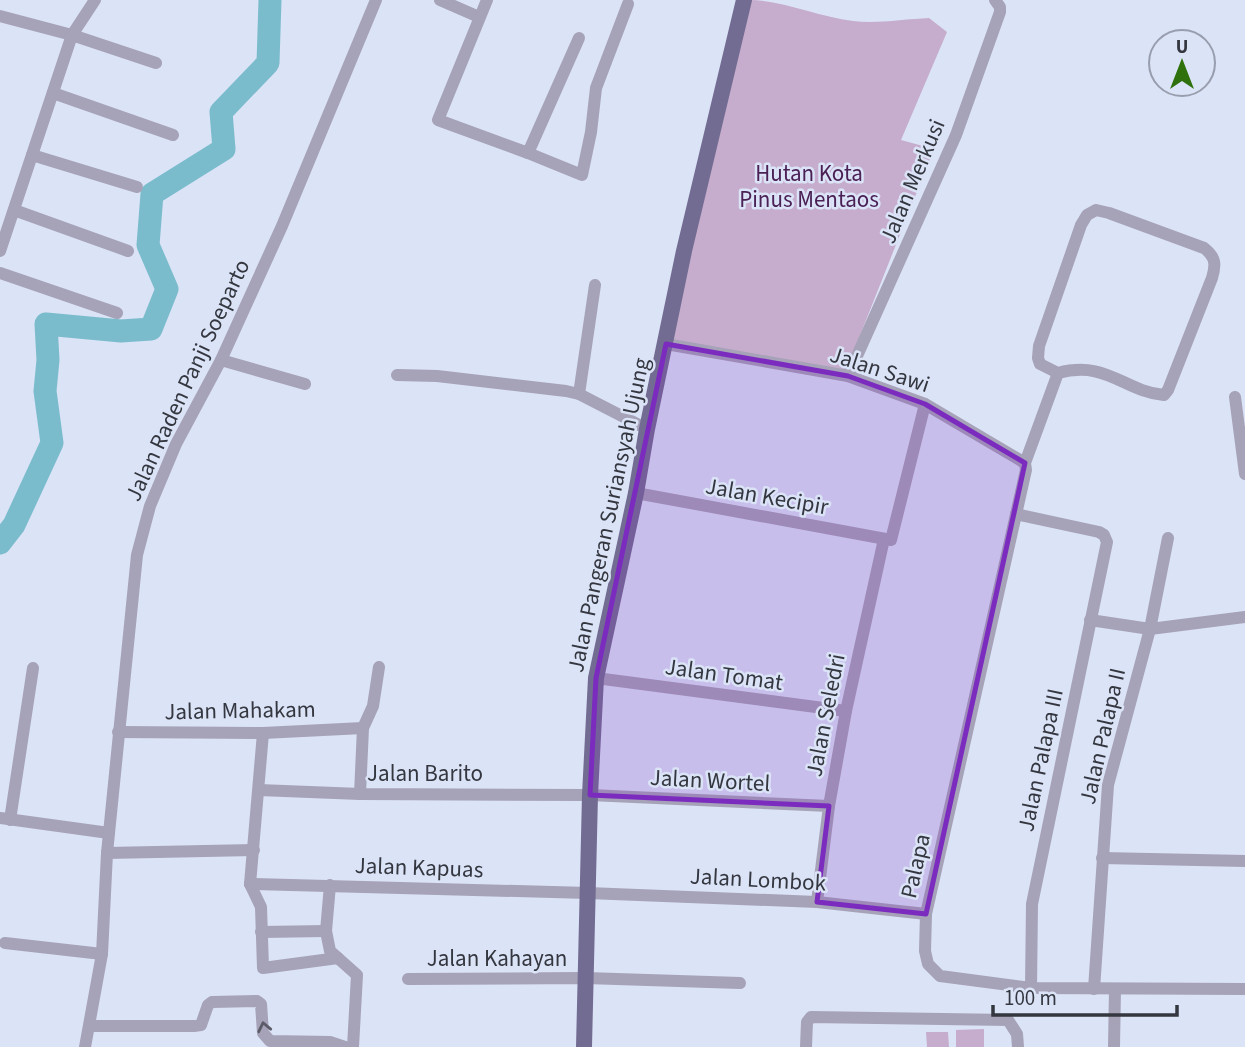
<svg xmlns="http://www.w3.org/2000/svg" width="1245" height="1047" font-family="'Source Sans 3',sans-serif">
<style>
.green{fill:#c6adcd}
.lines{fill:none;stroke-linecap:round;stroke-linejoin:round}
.river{stroke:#7bbccc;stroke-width:23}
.minor{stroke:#a6a2b8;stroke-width:12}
.major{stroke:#736c92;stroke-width:16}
.oneway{stroke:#5c5c69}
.marked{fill:#7b2cbf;fill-opacity:0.2;stroke:#7b2cbf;stroke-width:5;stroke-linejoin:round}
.labels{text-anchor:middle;stroke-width:5;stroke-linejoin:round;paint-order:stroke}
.park-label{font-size:23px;fill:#4a2055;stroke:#dbe3f7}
.street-label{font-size:23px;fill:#34373f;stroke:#dbe3f7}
</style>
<rect width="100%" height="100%" fill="#dbe3f7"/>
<!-- green -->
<g class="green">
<path d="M751 0C781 0 820 17 853 21 877 24 904 19 929 18L947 32 901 140 934 149 845 373 671 341 696 215Z"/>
<polygon points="984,1029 984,1047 956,1047 956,1030"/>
<polygon points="926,1032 948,1032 949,1047 927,1047"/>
</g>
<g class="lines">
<!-- river -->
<polyline class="river" points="0,543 14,525 52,443 45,391 48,360 46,324 121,331 151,329 167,289 148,245 152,194 224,149 221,112 268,63 270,0"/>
<!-- minor -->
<g class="minor">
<polyline points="440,0 479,17"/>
<polyline points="487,0 438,120 528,153 582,175 591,132 596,88 628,4"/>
<polyline points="0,16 72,35 156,63"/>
<polyline points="53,93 173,135"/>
<polyline points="528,153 579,38"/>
<polyline points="32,155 137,187"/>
<polyline points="14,210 128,251"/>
<path d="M1096 210 1109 213 1204 248C1216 257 1216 265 1212 278L1168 390 1164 395C1123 391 1107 360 1058 373L1040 364 1038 358 1039 346 1081 225 1087 215Z"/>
<polyline points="0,251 72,35 95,0"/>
<polyline points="0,273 117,313"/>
<polyline points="666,344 848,376 925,404 1025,463"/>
<polyline points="221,360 305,384"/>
<polyline points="1058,373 1025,463 1026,470 926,914 925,951 928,964 940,976 1031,988 1245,989"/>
<polyline points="397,375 437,376 566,391 579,394 647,429"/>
<polyline points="848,376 956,135 1000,12 1000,7 995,0"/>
<polyline points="579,394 595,285"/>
<polyline points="1235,397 1245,474"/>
<polyline points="636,493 891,540 925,404"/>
<polyline points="1016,514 1099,532 1104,535 1107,542 1032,904 1031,988"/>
<polyline points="1090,620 1150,629 1245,617"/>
<polyline points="596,678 846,711"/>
<polyline points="118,732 263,733 363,728"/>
<polyline points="259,790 360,794 590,795 829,806"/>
<polyline points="360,794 363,728 373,706 379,667"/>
<polyline points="0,818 109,833"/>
<polyline points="10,820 33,668"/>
<polyline points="107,853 254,850"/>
<polyline points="1102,858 1245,861"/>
<polyline points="250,884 588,893 817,902 926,914"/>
<polyline points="250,884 261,907 263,968 338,958"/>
<polyline points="250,884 263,733"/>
<polyline points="330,885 326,931 330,951 357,975 353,1047"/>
<polyline points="817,902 829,806 846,711 884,539"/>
<polyline points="261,932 326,931"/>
<polyline points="5,943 102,954"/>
<polyline points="408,979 586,978 740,983"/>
<polyline points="1094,989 1108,785 1150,629 1168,538"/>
<polyline points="91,1026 194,1026 201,1025 208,1005 212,1002 257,1001 261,1004 263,1033 270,1041 330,1042 345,1047"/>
<polyline points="85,1047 102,954 107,853 137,555 150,506 176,444 221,360 282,226 376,0"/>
<polyline points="806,1047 807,1022 811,1017 1008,1020 1017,1034 1018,1047"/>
<polyline points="1114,1047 1115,989"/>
</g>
<!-- major -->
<polyline class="major" points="584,1047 590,795 596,678 636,493 647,429 684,251 744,0"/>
</g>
<!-- one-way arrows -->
<defs><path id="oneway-chevron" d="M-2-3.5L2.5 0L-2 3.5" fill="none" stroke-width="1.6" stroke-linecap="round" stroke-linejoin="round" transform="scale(1.75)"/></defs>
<use class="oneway" href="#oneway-chevron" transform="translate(264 1027) rotate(-102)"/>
<!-- marked area -->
<path class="marked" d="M666 344 848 376 925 404 1025 463 926 914 817 902 829 806 590 795 596 678Z"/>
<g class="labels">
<!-- park labels -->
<g class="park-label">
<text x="809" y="181">Hutan Kota<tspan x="809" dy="26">Pinus Mentaos</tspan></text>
</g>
<!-- street labels -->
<g class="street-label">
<text transform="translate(912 181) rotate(-67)" y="8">Jalan Merkusi</text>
<text transform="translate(880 369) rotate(18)" y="8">Jalan Sawi</text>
<text transform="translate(187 380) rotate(-65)" y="8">Jalan Raden Panji Soeparto</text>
<text transform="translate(767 496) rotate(10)" y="8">Jalan Kecipir</text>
<text transform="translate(608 515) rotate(-78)" y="8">Jalan Pangeran Suriansyah Ujung</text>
<text transform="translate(724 674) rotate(8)" y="8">Jalan Tomat</text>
<text transform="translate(240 710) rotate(-1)" y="8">Jalan Mahakam</text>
<text transform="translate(825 715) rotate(-79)" y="8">Jalan Seledri</text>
<text transform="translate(1102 736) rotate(-77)" y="8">Jalan Palapa II</text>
<text transform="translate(1040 760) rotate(-78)" y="8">Jalan Palapa III</text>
<text x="425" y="781">Jalan Barito</text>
<text transform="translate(710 780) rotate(3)" y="8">Jalan Wortel</text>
<text transform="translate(915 866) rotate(-77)" y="8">Palapa</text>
<text transform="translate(419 867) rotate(2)" y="8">Jalan Kapuas</text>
<text transform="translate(758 879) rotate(3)" y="8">Jalan Lombok</text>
<text x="497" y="966">Jalan Kahayan</text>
</g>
</g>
<!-- north arrow -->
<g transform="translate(1182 63)"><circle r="33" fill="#dbe3f7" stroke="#989ead" stroke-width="2"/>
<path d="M0-5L12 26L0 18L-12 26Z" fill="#2f710c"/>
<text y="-10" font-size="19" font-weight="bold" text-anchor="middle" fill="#34373f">U</text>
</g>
<!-- scale -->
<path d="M993 1005v10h184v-10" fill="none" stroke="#34373f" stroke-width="3.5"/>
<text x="1004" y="1005" font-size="21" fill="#34373f" stroke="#dbe3f7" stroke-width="5" paint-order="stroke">100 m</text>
</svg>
